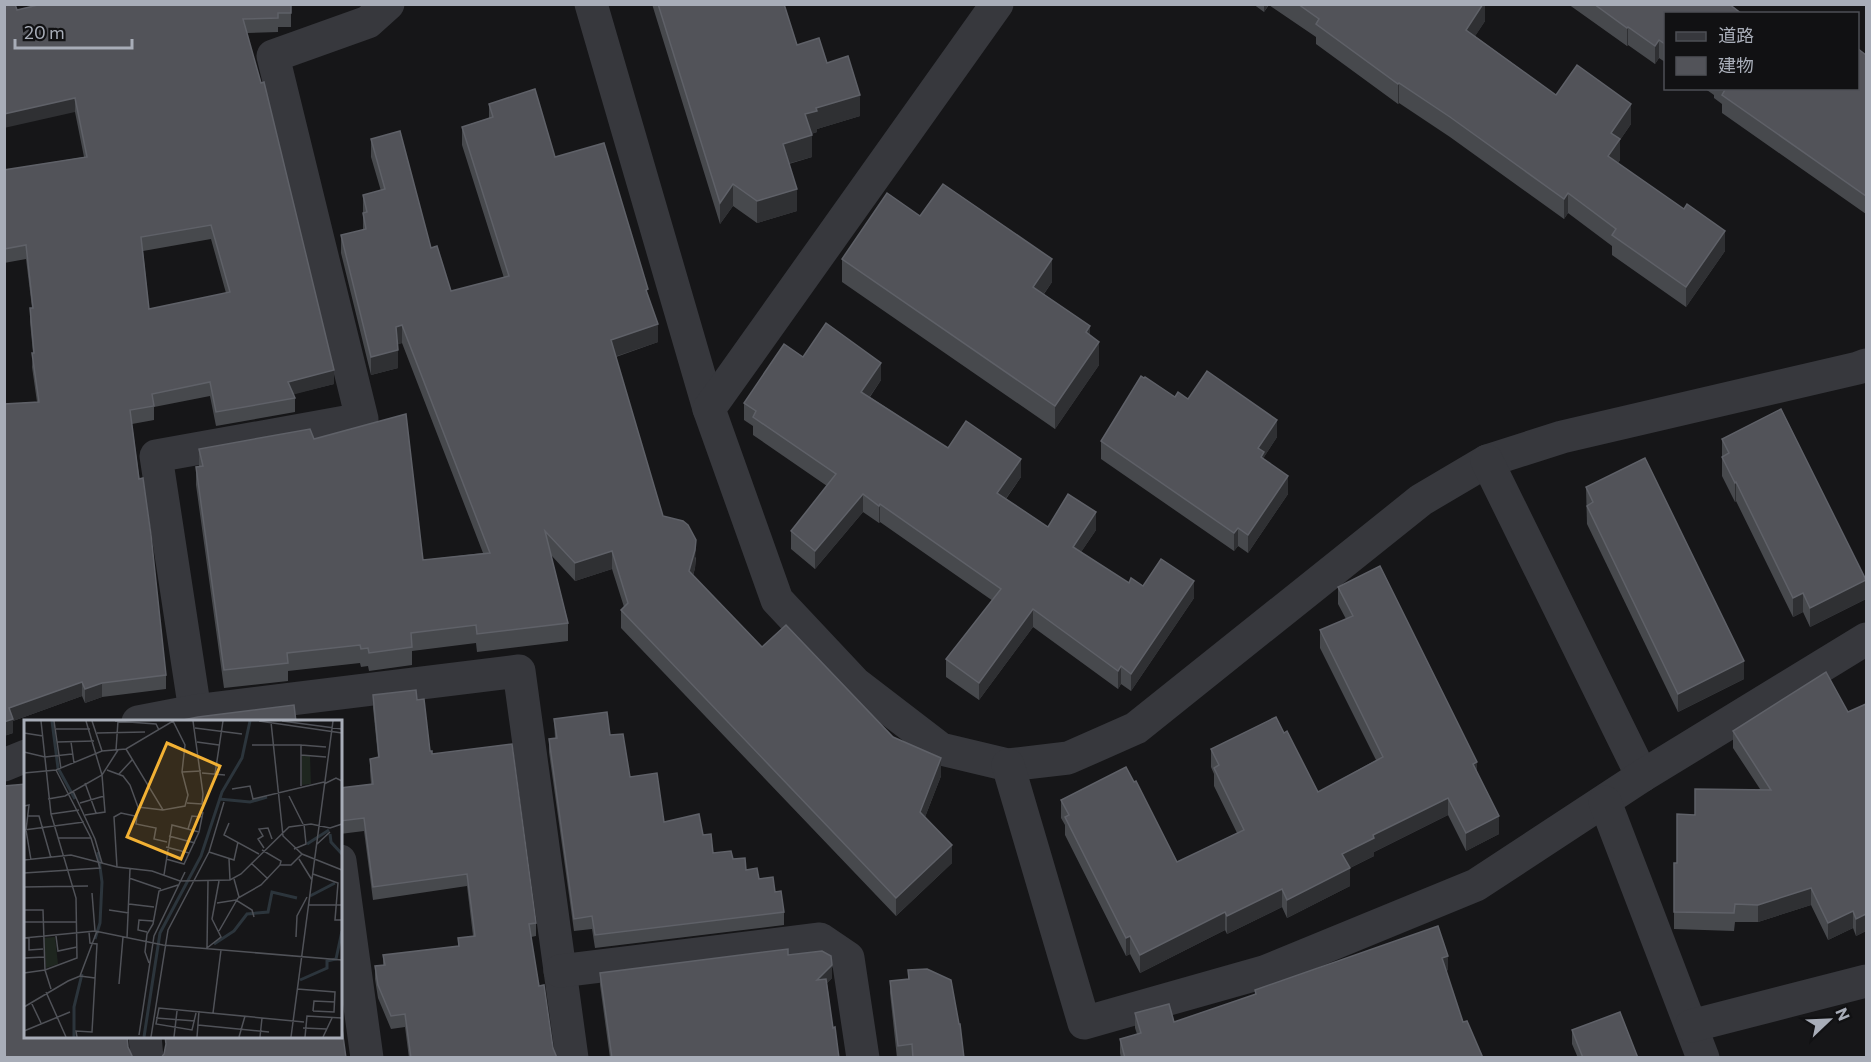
<svg xmlns="http://www.w3.org/2000/svg" width="1871" height="1062" font-family="Commissioner,'Noto Sans JP',sans-serif">
<style>
.lines{fill:none;stroke-linecap:round;stroke-linejoin:round}
.minor{stroke:#37383d;stroke-width:33}
.wall{fill:#47494d;fill-rule:evenodd}
.shaded-wall{fill:#2f3033}
.building{fill:#525359;stroke:#5f6168;stroke-width:1.5;fill-rule:evenodd}
.inset-river{fill:none;stroke:#2c353c;stroke-width:3}
.inset-road{fill:none;stroke:#505258;stroke-width:1.5}
.view{fill:#f2b134;fill-opacity:0.15;stroke:#f2b134;stroke-width:3}
.inset-edge{fill:none;stroke:#a8adb8;stroke-width:3}
</style>
<rect width="100%" height="100%" fill="#161618"/>
<g class="lines">
<!-- minor -->
<g class="minor">
<polyline points="591,4 709,409"/>
<polyline points="997,4 709,409 777,600 855,683 941,749 1008,765 1068,758 1136,728 1421,500 1487,461 1562,437 1858,368 1866,365"/>
<polyline points="1487,461 1642,776"/>
<polyline points="195,711 156,456 362,419 273,56 368,22 388,4"/>
<polyline points="138,722 195,711 519,671 572,1058"/>
<polyline points="4,765 26,756"/>
<polyline points="1008,765 1084,1023 1264,972 1476,885 1642,776 1866,639"/>
<polyline points="1605,802 1703,1058"/>
<polyline points="340,861 367,1058"/>
<polyline points="560,971 820,939 848,958 863,1058"/>
<polyline points="1691,1026 1866,981"/>
<polyline points="145,1036 147,1058"/>
</g>
</g>
<!-- wall -->
<g class="wall">
<path d="M291 4V27H278V32L247 33 334 384 293 394 295 398V412L216 426 210 396 154 407V420L132 424 166 675V689L102 697 85 703 82 696 13 721V733L4 736V404L37 402 32 367 33 353 30 322V308H32L26 259 4 263V170L84 157 75 112 17 10ZM211 239 226 293 149 309 143 251Z"/>
<polygon points="652,4 784,4 797,45 827,63 860,116 817,129 817,132 811,134 812,157 789,164 797,211 757,223 733,206 720,224"/>
<polygon points="1253,4 1485,4 1485,21 1475,36 1556,95 1631,124 1620,140 1620,160 1618,163 1725,251 1686,307 1612,255 1612,246 1568,213 1564,219 1450,137 1399,103 1398,104 1316,44 1316,37 1269,5 1264,12"/>
<polygon points="1568,4 1729,4 1665,14 1665,62 1659,58 1655,64 1628,45 1627,46"/>
<polygon points="1866,55 1866,214 1722,113 1722,104 1714,98 1714,95 1704,88 1857,88"/>
<polygon points="489,104 555,157 648,295 658,342 616,357 663,516 696,558 695,568 693,576 762,647 893,737 941,776 925,817 952,863 896,916 621,628 621,610 624,607 612,569 575,581 551,555 568,623 568,641 477,652 476,643 412,651 412,665 369,671 368,666 361,667 360,663 288,671 288,681 224,688 196,485 196,467 199,467 199,449 314,439 423,560 483,553 402,343 398,344 398,368 371,375 341,253 341,235 363,230 363,195 381,191 371,157 371,139 431,248 451,291 504,278 462,145 462,127 489,118"/>
<polygon points="920,216 1052,282 1044,294 1090,335 1099,365 1055,429 842,282 842,259"/>
<polygon points="803,357 881,380 870,397 948,448 1021,477 1006,499 1048,527 1096,530 1081,552 1129,583 1194,598 1131,691 1121,684 1118,689 1033,627 979,700 946,677 946,659 993,601 880,522 879,523 863,512 815,569 791,549 791,531 827,486 753,435 753,426 744,420 744,403"/>
<polygon points="1175,397 1277,437 1264,457 1264,460 1288,494 1248,553 1238,546 1234,551 1101,459 1101,441"/>
<polygon points="1722,439 1866,599 1810,627 1803,612 1793,617 1736,501 1735,502 1722,476"/>
<polygon points="1586,487 1744,679 1678,712 1587,524"/>
<polygon points="1338,587 1477,772 1499,834 1466,851 1448,815 1374,852 1374,856 1350,868 1350,886 1287,918 1282,907 1227,934 1225,930 1140,973 1130,954 1126,956 1065,835 1065,825 1061,818 1061,800 1177,862 1237,833 1214,786 1214,774 1211,767 1211,749 1284,733 1318,792 1376,760 1320,648 1320,630 1346,619 1338,604"/>
<polygon points="373,695 417,700 430,751 536,923 536,936 531,937 539,986 553,1048 557,1058 409,1058 405,1027 391,1029 378,998 375,979 375,966 383,966 383,955 458,946 458,938 473,936 467,886 373,900 364,831 340,834 340,788 371,784 370,771 370,759 378,757 373,708"/>
<polygon points="1866,704 1866,931 1856,936 1853,928 1828,940 1811,905 1758,922 1735,922 1734,931 1674,929 1674,863 1677,863 1695,815 1760,789 1733,748 1733,731 1848,712"/>
<polygon points="554,719 610,735 630,777 664,822 703,835 713,853 733,859 775,892 784,912 784,925 595,948 592,929 574,931 549,752 549,739 555,738"/>
<polygon points="788,955 832,978 827,983 833,1028 839,1058 610,1058 600,985 600,973"/>
<polygon points="908,970 964,1058 897,1058 890,993 890,981 908,979"/>
<polygon points="1448,970 1446,971 1463,1022 1483,1058 1121,1058 1120,1053 1120,1039 1137,1034 1135,1028 1135,1013 1174,1022 1255,995 1255,990"/>
<polygon points="1572,1030 1638,1058 1578,1058 1572,1044"/>
</g>
<!-- shaded-wall -->
<g class="shaded-wall">
<polygon points="1264,4 1269,4 1264,12"/>
<polygon points="1483,4 1485,4 1485,21 1466,50 1466,30"/>
<polygon points="1628,27 1628,45 1627,46 1627,28"/>
<polygon points="1659,40 1659,58 1655,64 1655,46"/>
<polygon points="1399,83 1399,103 1398,104 1398,84"/>
<polygon points="860,95 860,116 817,129 817,132 805,136 805,114 816,108"/>
<polygon points="75,98 75,112 4,128 4,114"/>
<polygon points="1631,104 1631,124 1620,140 1620,160 1608,177 1608,156 1611,133"/>
<polygon points="812,135 812,157 783,165 783,144"/>
<polygon points="733,184 733,206 720,224 720,203"/>
<polygon points="797,189 797,211 757,223 757,201"/>
<polygon points="1568,193 1568,213 1564,219 1564,199"/>
<polygon points="1725,231 1725,251 1686,307 1686,287"/>
<polygon points="1052,259 1052,282 1033,309 1033,287"/>
<polygon points="658,324 658,342 611,358 611,340"/>
<polygon points="402,325 402,343 396,345 396,327"/>
<polygon points="1090,326 1090,349 1086,332"/>
<polygon points="1099,342 1099,365 1055,429 1055,406"/>
<polygon points="398,350 398,368 371,375 371,357"/>
<polygon points="881,363 881,380 861,409 861,392"/>
<polygon points="334,370 334,384 288,396 288,382"/>
<polygon points="1277,420 1277,437 1264,457 1264,470 1258,448"/>
<polygon points="1021,459 1021,477 997,511 997,493"/>
<polygon points="1288,476 1288,494 1248,553 1248,535"/>
<polygon points="1736,482 1736,501 1735,502 1735,483"/>
<polygon points="863,494 863,512 815,569 815,551"/>
<polygon points="880,504 880,522 879,523 879,506"/>
<polygon points="1096,512 1096,530 1073,564 1073,547"/>
<polygon points="1238,528 1238,546 1234,551 1234,533"/>
<polygon points="696,540 695,568 689,589 689,571"/>
<polygon points="612,551 612,569 575,581 575,563"/>
<polygon points="1866,580 1866,599 1810,627 1810,608"/>
<polygon points="1194,581 1194,598 1131,691 1131,674"/>
<polygon points="1803,593 1803,612 1793,617 1793,598"/>
<polygon points="1033,609 1033,627 979,700 979,683"/>
<polygon points="1744,661 1744,679 1678,712 1678,694"/>
<polygon points="1121,666 1121,684 1118,689 1118,671"/>
<polygon points="82,682 82,696 13,721 13,733 4,736 4,722 9,708"/>
<polygon points="102,683 102,697 85,703 85,689"/>
<polygon points="941,758 941,776 920,830 920,812"/>
<polygon points="1477,762 1477,780 1473,764"/>
<polygon points="1448,798 1448,815 1374,852 1374,856 1342,872 1342,854 1373,835"/>
<polygon points="1499,816 1499,834 1466,851 1466,833"/>
<polygon points="952,845 952,863 896,916 896,898"/>
<polygon points="1350,868 1350,886 1287,918 1287,900"/>
<polygon points="1811,888 1811,905 1758,922 1758,905"/>
<polygon points="1282,889 1282,907 1227,934 1227,916"/>
<polygon points="1853,911 1853,928 1828,940 1828,923"/>
<polygon points="1225,912 1225,930 1140,973 1140,955"/>
<polygon points="1866,914 1866,931 1856,936 1856,919"/>
<polygon points="1130,936 1130,954 1126,956 1126,938"/>
<polygon points="1448,956 1448,970 1442,972 1442,958"/>
<polygon points="832,965 832,978 817,992 817,980"/>
</g>
<!-- building -->
<g class="building">
<path d="M4 4H15L17 10 42 4H291V13H278V18L243 19 261 83 264 82 334 370 288 382 295 398 216 412 210 382 152 394 154 406 130 410 139 479 143 478 151 535 166 675 102 683 85 689 82 682 9 708 13 719 4 722V404L39 402 32 353H34L30 308H33L26 245 4 249V170L87 157 75 98 4 114ZM211 225 230 292 149 309 141 237Z"/>
<polygon points="658,4 784,4 797,45 819,38 827,63 848,56 860,95 816,108 817,111 805,114 812,135 783,144 797,189 757,201 733,184 720,203"/>
<polygon points="1298,4 1483,4 1466,30 1556,95 1577,65 1631,104 1611,133 1620,139 1608,156 1684,209 1687,204 1725,231 1686,287 1612,235 1616,229 1568,193 1564,199 1450,117 1399,83 1398,84 1316,24 1319,19"/>
<polygon points="1594,4 1729,4 1742,14 1665,14 1665,44 1659,40 1655,46 1628,27 1627,28"/>
<polygon points="1857,48 1866,55 1866,196 1722,95 1726,88 1857,88"/>
<polygon points="535,89 555,157 604,143 648,289 646,290 658,324 611,340 663,516 683,521 688,525 696,540 695,550 689,571 762,647 786,625 893,737 941,758 920,812 952,845 896,898 621,610 628,603 612,551 575,563 545,531 568,623 477,634 476,625 411,633 412,647 369,653 368,648 361,649 360,645 287,653 288,663 224,670 196,467 203,466 199,449 310,429 314,439 406,414 423,560 490,553 402,325 396,327 398,350 371,357 341,235 366,229 363,213 367,212 363,195 385,189 371,139 400,131 431,248 437,246 451,291 509,276 462,127 493,117 489,104"/>
<polygon points="943,184 1052,259 1033,287 1090,326 1086,332 1099,342 1055,406 842,259 887,193 920,216"/>
<polygon points="826,323 881,363 861,392 948,448 966,421 1021,459 997,493 1048,527 1068,494 1096,512 1073,547 1129,583 1131,578 1143,586 1161,559 1194,581 1131,674 1121,666 1118,671 1033,609 979,683 946,659 1001,589 880,504 879,506 863,494 815,551 791,531 836,474 753,417 756,411 744,403 784,344 803,357"/>
<polygon points="1207,371 1277,420 1258,448 1264,452 1261,457 1288,476 1248,535 1238,528 1234,533 1101,441 1141,376 1144,378 1145,377 1175,397 1178,392 1188,399"/>
<polygon points="1781,409 1866,580 1810,608 1803,593 1793,598 1736,482 1735,483 1722,457 1729,453 1722,439"/>
<polygon points="1645,458 1744,661 1678,694 1587,506 1593,502 1586,487"/>
<polygon points="1380,566 1477,762 1473,764 1499,816 1466,833 1448,798 1373,835 1374,838 1342,854 1350,868 1287,900 1282,889 1227,916 1225,912 1140,955 1130,936 1126,938 1065,817 1069,815 1061,800 1126,767 1134,782 1136,781 1177,862 1244,830 1214,768 1219,765 1211,749 1276,717 1284,733 1287,731 1318,792 1383,757 1320,630 1353,616 1338,587"/>
<polygon points="1826,672 1848,712 1866,704 1866,914 1856,919 1853,911 1828,923 1811,888 1758,905 1735,904 1734,913 1674,912 1674,863 1677,863 1677,814 1695,815 1695,789 1771,790 1733,731"/>
<polygon points="416,690 417,700 424,699 430,751 432,751 432,754 512,744 536,923 529,924 539,986 544,985 553,1048 557,1058 411,1058 405,1014 391,1016 378,985 375,966 385,965 383,955 459,946 458,938 475,936 467,874 373,887 364,818 340,821 340,788 373,784 370,759 379,757 373,695"/>
<polygon points="294,705 296,722 173,722 198,717"/>
<polygon points="607,712 610,735 623,734 630,777 657,773 664,822 699,814 703,835 711,834 713,853 731,851 733,859 745,858 746,870 757,868 759,879 773,877 775,892 781,891 784,912 595,935 592,916 574,919 549,739 557,738 554,719"/>
<polygon points="26,784 26,1036 127,1036 128,1047 133,1058 4,1058 4,786"/>
<polygon points="1438,926 1448,956 1442,958 1463,1022 1467,1021 1483,1058 1125,1058 1120,1039 1141,1033 1135,1013 1169,1004 1174,1022 1256,994 1255,990"/>
<polygon points="788,949 788,955 822,951 831,956 832,965 817,980 826,979 833,1028 835,1027 839,1058 612,1058 600,973"/>
<polygon points="927,969 951,980 959,1024 960,1024 964,1058 913,1058 912,1044 898,1046 890,981 909,979 908,970"/>
<polygon points="1620,1012 1638,1058 1583,1058 1572,1030"/>
<polygon points="340,1014 346,1058 161,1058 164,1054 166,1044 165,1036 340,1036"/>
</g>
<!-- overview -->
<g transform="translate(24 720)">
<rect width="318" height="318" fill="#161618"/>
<path d="M278 36H286L287 64 278 65ZM31 217 34 244 22 248 20 218Z" fill="#1e261f"/>
<path class="inset-river" d="M28 1 34 48 51 79M195 79 226 82 243 77M306 114 307 122 318 134M283 124 305 110M286 176 311 163M71 219 76 203 78 162 74 132M190 224 210 211 223 194 244 192 248 172 273 178M276 260 303 248V241L312 239 318 211M50 317V287L58 254M120 317 136 213 177 136 198 72 218 38 226 1"/>
<path class="inset-road" d="M30 1 37 49M68 1 78 31M91 1 132 4 135 10M235 1 318 13M258 1 318 9M247 2 259 116 278 134 318 150M171 8 218 14M32 9H66M0 13 19 16M73 13 121 12M33 22 70 21M47 22 50 43M173 22 195 25M228 25H277V66M277 25 302 27M92 30 94 1M0 32 21 37 48 34M277 35 302 37M83 50 99 56 106 65 114 87 139 90M158 52 177 51M0 53 32 50 78 31 102 29 149 1 161 25 158 52 164 75 161 86 139 90 102 29M178 53 201 55M95 54 108 40M191 54 199 1M61 63 72 93M300 64 312 58 318 61M208 69 226 66 229 79 300 62M49 71 71 119 78 143M265 76 279 104M24 79 41 76 78 55 94 30M56 83 80 76M163 83 178 84 179 74 169 1M0 86 5 85 2 110 7 140M114 87 112 104 132 108 130 119 143 122M27 94 55 90M61 95 81 92 78 55 62 1M4 96H15L27 138M205 103 200 115 235 134M164 109 168 96 178 97M0 110 60 102M145 116 171 123M34 118H67M292 125 306 112M142 127 165 133M240 128 234 119 239 116 235 109 244 108 248 119M270 129 282 124 280 104M185 132 210 140 214 122M142 139 160 144 175 112 179 92M205 139 206 160M275 139 288 160M0 140 47 135 93 147 128 151 156 161 206 160 217 154 265 107 287 104 306 108 318 104M227 143 244 159M256 145H267L278 134M93 147 90 97 97 93 111 96M0 153 76 148 67 118 32 50M289 154 314 163 311 200H318M140 155 148 105 175 112M105 158 137 169M210 159 215 177M0 167 64 166M68 173 71 211M193 183 212 180 228 190 230 197M105 184 130 187M284 185H318M0 190H19L21 250 27 269M85 190 105 193M0 202H53M195 211 214 178 237 165 256 145 257 141 238 130M123 212 114 210 115 200 129 201M32 216 34 231 53 227M272 217 273 196 283 177M0 218 71 211 139 225 318 240M5 218V230L19 229M103 218 106 149M183 228 197 217 188 199 195 161M183 228 184 161M0 238 20 237M125 243 121 232 123 214 129 204 135 171 154 165M0 253 21 250 53 238 52 178 27 94 17 1M56 256 73 211M95 264 99 217M273 269 311 272 310 292 289 291M22 272 42 317M7 282 17 303M0 287 44 261 56 256 71 258M289 291 290 281 311 282M172 293 168 310 132 304 135 288 280 302M189 293 197 230M132 298 171 301M174 305 245 312M279 308 303 309M0 311 46 292M115 315 130 216 161 152M53 317 52 311 68 312 73 224 66 223 65 212M127 317 144 210 185 132 200 82M150 317 153 291M173 317 175 291M215 317 221 296M236 317 238 298M267 317 309 1M281 317 283 296 318 298M299 317 308 298"/>
<path class="view" d="M143 23 196 46 157 139 103 117Z"/>
<rect width="318" height="318" class="inset-edge"/>
</g>
<!-- border -->
<rect width="1871" height="1062" fill="none" stroke="#a8adb8" stroke-width="12"/>
<!-- legend -->
<rect x="1664" y="12" width="195" height="78" fill="#111113" stroke="#4d4f55" stroke-width="1.5"/>
<rect x="1676" y="32" width="30" height="9" fill="#37383d" stroke="#4d4f55" stroke-width="1.5"/>
<text x="1718" y="42" font-size="18" fill="#a8adb8">道路</text>
<rect x="1676" y="57" width="30" height="18" fill="#525359" stroke="#4d4f55" stroke-width="1.5"/>
<text x="1718" y="72" font-size="18" fill="#a8adb8">建物</text>
<!-- north arrow -->
<g transform="translate(1829 1020) rotate(67)" stroke="#111113" stroke-width="4.5" paint-order="stroke">
<path d="M0-4.5L10 22L0 15L-10 22Z" fill="#a8adb8"/>
<text y="-9" font-size="16" font-weight="bold" text-anchor="middle" fill="#a8adb8">N</text>
</g>
<!-- scale -->
<path d="M15 39v9h117v-9" fill="none" stroke="#a8adb8" stroke-width="3"/>
<text x="24" y="39" font-size="18" fill="#a8adb8" stroke="#111113" stroke-width="4.5" paint-order="stroke">20 m</text>
</svg>
